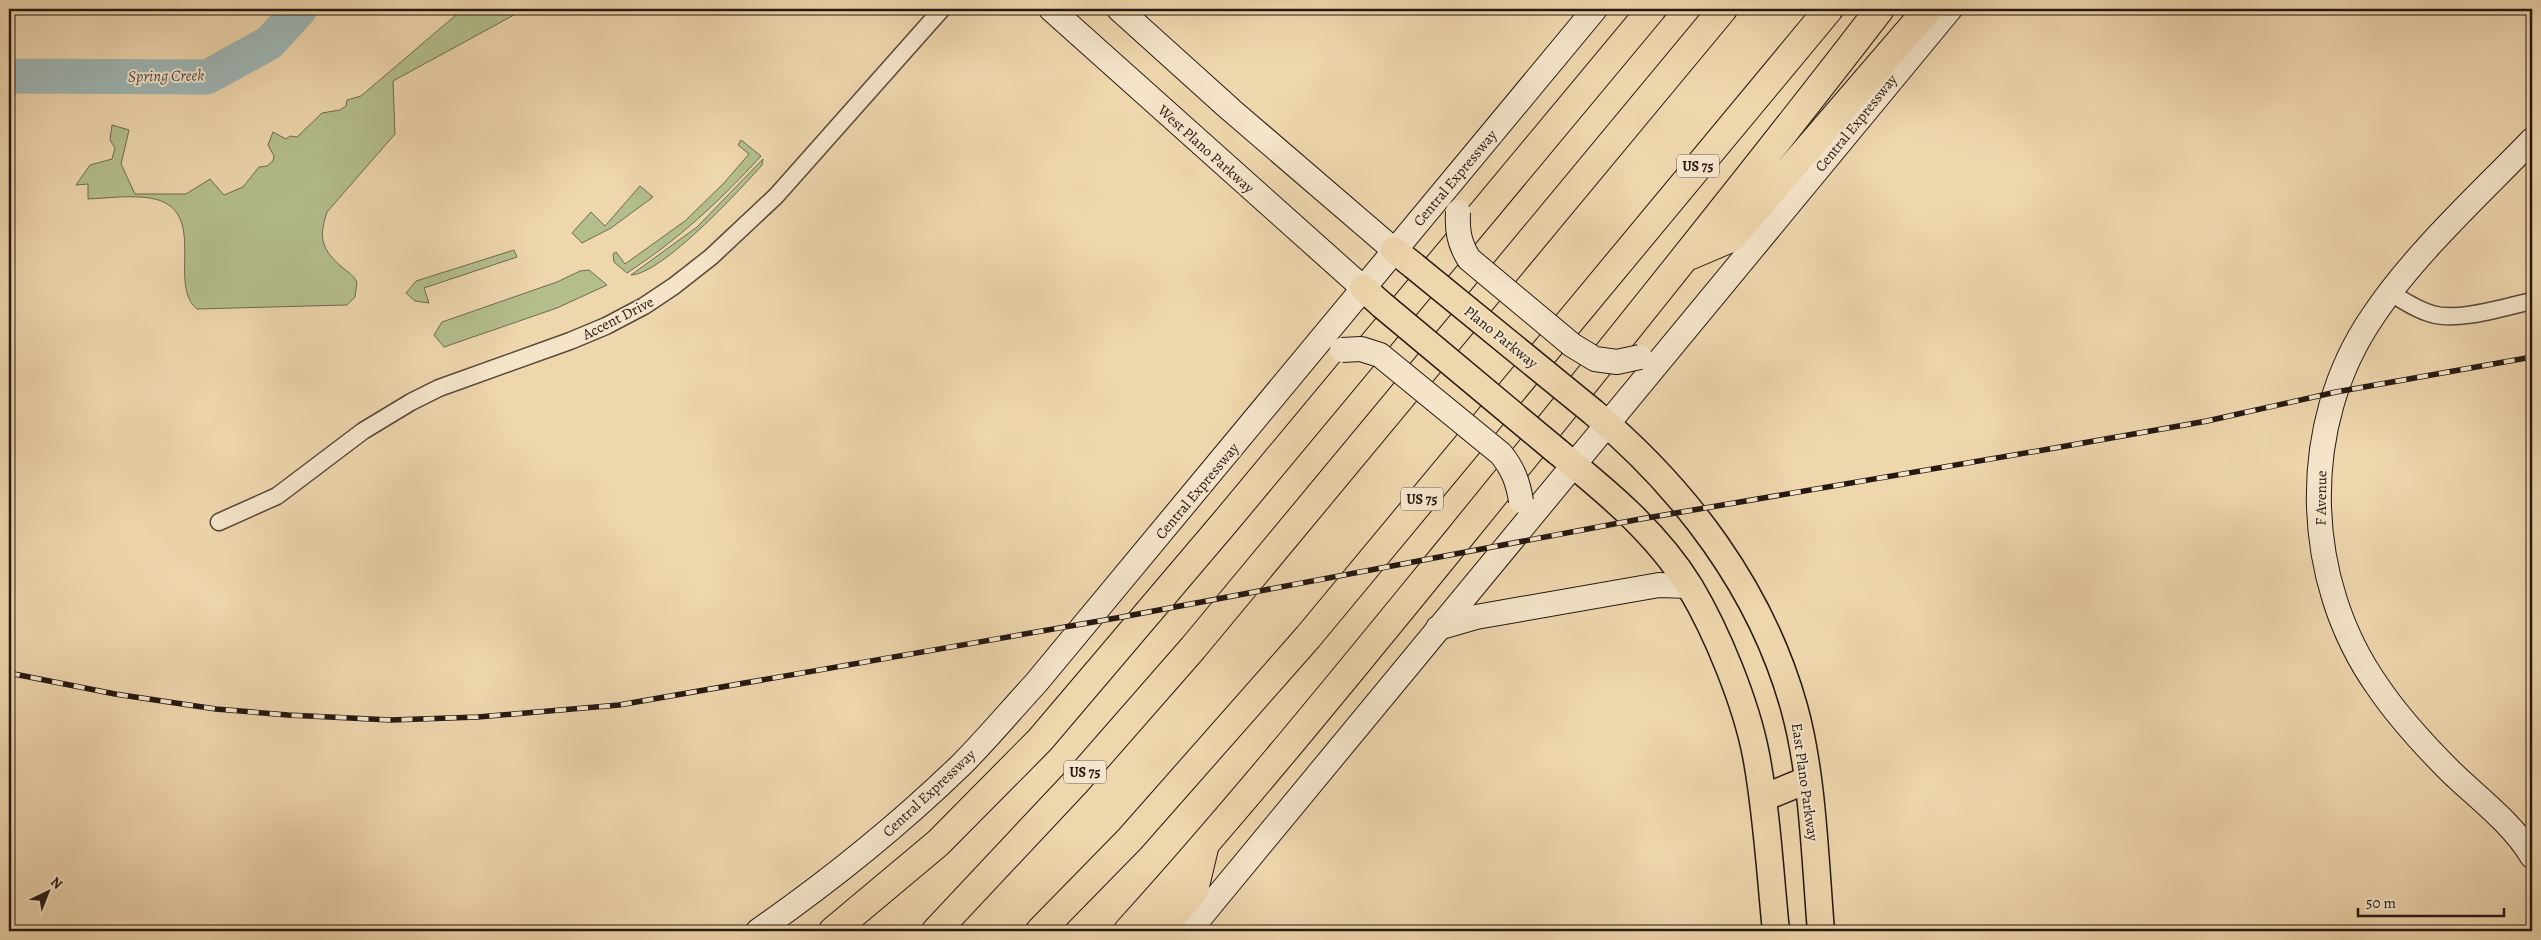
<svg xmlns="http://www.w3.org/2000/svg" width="2541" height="940" font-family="Alegreya,serif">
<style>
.green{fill:#b4be8d;stroke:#6c6b50}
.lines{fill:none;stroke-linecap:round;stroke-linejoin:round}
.river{stroke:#9eb6b5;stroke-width:35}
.street-casing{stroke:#574839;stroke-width:19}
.secondary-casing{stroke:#251812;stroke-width:26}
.primary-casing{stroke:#251812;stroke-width:29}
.highway-casing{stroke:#251812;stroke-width:30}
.street{stroke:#f4e4ca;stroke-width:16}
.secondary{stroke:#f4e4ca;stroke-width:24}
.primary{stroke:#eed6ad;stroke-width:26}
.highway{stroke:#eed6ad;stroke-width:28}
.rail-casing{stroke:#251812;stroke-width:5.5}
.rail{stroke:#f4e4ca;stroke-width:4;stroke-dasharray:11;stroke-linecap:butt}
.secondary-bridge-casing{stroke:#251812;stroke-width:26;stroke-linecap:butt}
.primary-bridge-casing{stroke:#251812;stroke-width:29;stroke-linecap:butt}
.secondary-bridge{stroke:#f4e4ca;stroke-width:24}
.primary-bridge{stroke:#eed6ad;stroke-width:26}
.labels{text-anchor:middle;stroke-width:4;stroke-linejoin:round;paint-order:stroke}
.shield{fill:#f4e4ca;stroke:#635549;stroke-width:1}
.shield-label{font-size:14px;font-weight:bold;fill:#251812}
.street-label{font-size:15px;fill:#251812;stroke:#f4e4ca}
.water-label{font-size:16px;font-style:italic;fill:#4f4f4b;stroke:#f4e4ca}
</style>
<rect width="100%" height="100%" fill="#eed6ad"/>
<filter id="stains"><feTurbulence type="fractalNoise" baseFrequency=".004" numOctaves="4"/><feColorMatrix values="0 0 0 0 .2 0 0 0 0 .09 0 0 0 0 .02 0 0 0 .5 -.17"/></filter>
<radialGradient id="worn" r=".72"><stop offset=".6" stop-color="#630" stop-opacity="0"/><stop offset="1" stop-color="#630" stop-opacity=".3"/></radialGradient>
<!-- green -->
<g class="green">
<path d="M463 9H525L393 81 395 134 327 212C318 239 322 250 343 268 348 272 354 276 357 282L355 297 347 305 197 309C166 284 211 208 150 198 131 195 108 198 88 199V184L76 185 90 165 112 159 115 148 110 140 112 125 129 130 121 164 135 194H186L210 179 224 195 243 187 259 167 267 166 273 161 274 156 268 145 273 132 286 139 290 136 297 137 322 113 340 110 346 106 347 100 361 96Z"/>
<path d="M741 140 761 156C719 202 679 239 627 273L614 262 613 254 616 252 625 264 685 221 724 183 749 154 738 145Z"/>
<path d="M763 159 762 165C740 190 662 274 631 275L697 227Z"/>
<polygon points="640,186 653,197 611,228 582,243 572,233 591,212 605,226"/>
<polygon points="514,250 517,257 424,288 429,303 415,301 406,293 416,281"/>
<polygon points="589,270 607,285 557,308 444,347 434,335 442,322 557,282 580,271"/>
</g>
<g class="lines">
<!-- river -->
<polyline class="river" points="9,76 207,77 269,43 300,9"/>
<defs>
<g id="street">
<path d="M2391 293C2404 301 2417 310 2432 314 2459 322 2504 307 2532 301"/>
<polyline points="219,522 277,496 363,431 411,402 439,388 570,341 606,326 644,306 674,286 711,257 776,196 942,9"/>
</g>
<g id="secondary">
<polyline points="1051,9 1363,288"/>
<polyline points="1119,9 1231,110 1394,250"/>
<path d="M2532 140C2479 195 2415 253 2373 316 2298 425 2302 580 2378 687 2399 718 2425 746 2451 772 2478 798 2512 823 2532 856"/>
<polyline points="1438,628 1476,617 1659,585 1690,586"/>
<path d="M758 931C831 880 897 827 961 765 987 739 1011 710 1036 683L1595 9"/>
<polyline points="1189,931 1950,9"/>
</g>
<g id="primary">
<polyline points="1394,250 1414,266"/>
<polyline points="1363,288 1382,305"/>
<path d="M1593 412C1685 489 1761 589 1794 707 1813 775 1815 860 1821 931"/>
<path d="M1558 452C1606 491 1657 533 1690 587 1717 632 1746 703 1756 755 1767 813 1770 873 1776 931"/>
<polyline points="1763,798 1807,780"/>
</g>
<g id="highway">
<polyline points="1691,255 1731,238 1928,9"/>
<polyline points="833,931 938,843 1040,740 1226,521 1652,9"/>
<polyline points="936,931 1074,784 1193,648 1723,9"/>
<polyline points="1040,931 1130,839 1308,637 1829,9"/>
<path d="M1128 931C1243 804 1351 670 1459 538 1601 363 1743 187 1880 9"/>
<polyline points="1161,931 1194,890 1204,848"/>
</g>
</defs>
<!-- street casing -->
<use href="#street" class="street-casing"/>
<!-- secondary casing -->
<use href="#secondary" class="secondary-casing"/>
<!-- primary casing -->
<use href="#primary" class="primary-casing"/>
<!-- highway casing -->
<use href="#highway" class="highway-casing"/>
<!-- street -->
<use href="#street" class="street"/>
<!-- secondary -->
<use href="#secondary" class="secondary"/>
<!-- primary -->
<use href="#primary" class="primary"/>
<!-- highway -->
<use href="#highway" class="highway"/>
<defs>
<polyline id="rail" points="9,673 115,694 216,709 288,715 391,720 478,717 619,705 1122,617 1635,520 2049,449 2207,421 2336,392 2532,357"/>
</defs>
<!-- rail casing -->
<use href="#rail" class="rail-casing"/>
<!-- rail -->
<use href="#rail" class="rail"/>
<defs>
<g id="secondary-bridge">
<path d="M1458 212C1457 230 1459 243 1469 259L1572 345 1595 359 1617 362 1640 357"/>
<path d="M1342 350 1361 349 1380 355 1501 454C1513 469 1518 482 1521 501"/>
</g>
<g id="primary-bridge">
<polyline points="1414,266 1593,412"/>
<polyline points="1382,305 1558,452"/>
</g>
</defs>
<!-- secondary-bridge casing -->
<use href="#secondary-bridge" class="secondary-bridge-casing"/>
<!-- primary-bridge casing -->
<use href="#primary-bridge" class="primary-bridge-casing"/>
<!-- secondary-bridge -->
<use href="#secondary-bridge" class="secondary-bridge"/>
<!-- primary-bridge -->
<use href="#primary-bridge" class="primary-bridge"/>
</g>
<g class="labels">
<!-- shield labels -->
<g class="shield">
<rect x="1677" y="154.5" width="42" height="23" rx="4"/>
<rect x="1401" y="487.5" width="42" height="23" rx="4"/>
<rect x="1064" y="760.5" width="42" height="23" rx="4"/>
</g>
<g class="shield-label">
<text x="1698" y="171">US 75</text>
<text x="1422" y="504">US 75</text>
<text x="1085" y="777">US 75</text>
</g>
<!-- street labels -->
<g class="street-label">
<text transform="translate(1856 123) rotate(-51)" y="5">Central Expressway</text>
<text transform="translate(1206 149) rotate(42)" y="5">West Plano Parkway</text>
<text transform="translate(1455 178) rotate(-50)" y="5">Central Expressway</text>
<text transform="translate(618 318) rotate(-27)" y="5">Accent Drive</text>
<text transform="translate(1501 337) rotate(39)" y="5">Plano Parkway</text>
<text transform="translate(1197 491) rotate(-50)" y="5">Central Expressway</text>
<text transform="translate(2321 498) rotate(-89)" y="5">F Avenue</text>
<text transform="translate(1805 782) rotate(82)" y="5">East Plano Parkway</text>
<text transform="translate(929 793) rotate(-43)" y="5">Central Expressway</text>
</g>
<!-- water labels -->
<g class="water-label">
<text transform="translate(166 75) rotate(-1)" y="6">Spring Creek</text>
</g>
</g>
<!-- margin -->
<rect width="2541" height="940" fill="none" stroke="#eed6ad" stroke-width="30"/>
<rect x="10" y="10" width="2521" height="920" fill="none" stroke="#251812" stroke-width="2.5"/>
<rect x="15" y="15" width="2511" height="910" fill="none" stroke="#251812"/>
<!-- north arrow -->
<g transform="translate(48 892) rotate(43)" stroke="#f4e4ca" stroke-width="4" paint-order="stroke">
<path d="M0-4L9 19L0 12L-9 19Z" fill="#251812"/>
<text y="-8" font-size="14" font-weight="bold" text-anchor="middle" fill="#251812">N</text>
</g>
<!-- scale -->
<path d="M2358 908v8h146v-8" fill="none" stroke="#251812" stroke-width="2.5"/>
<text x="2366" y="908" font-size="15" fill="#251812" stroke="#f4e4ca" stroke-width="4" paint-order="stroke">50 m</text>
<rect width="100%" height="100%" filter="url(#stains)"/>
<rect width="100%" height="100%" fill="url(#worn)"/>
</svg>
